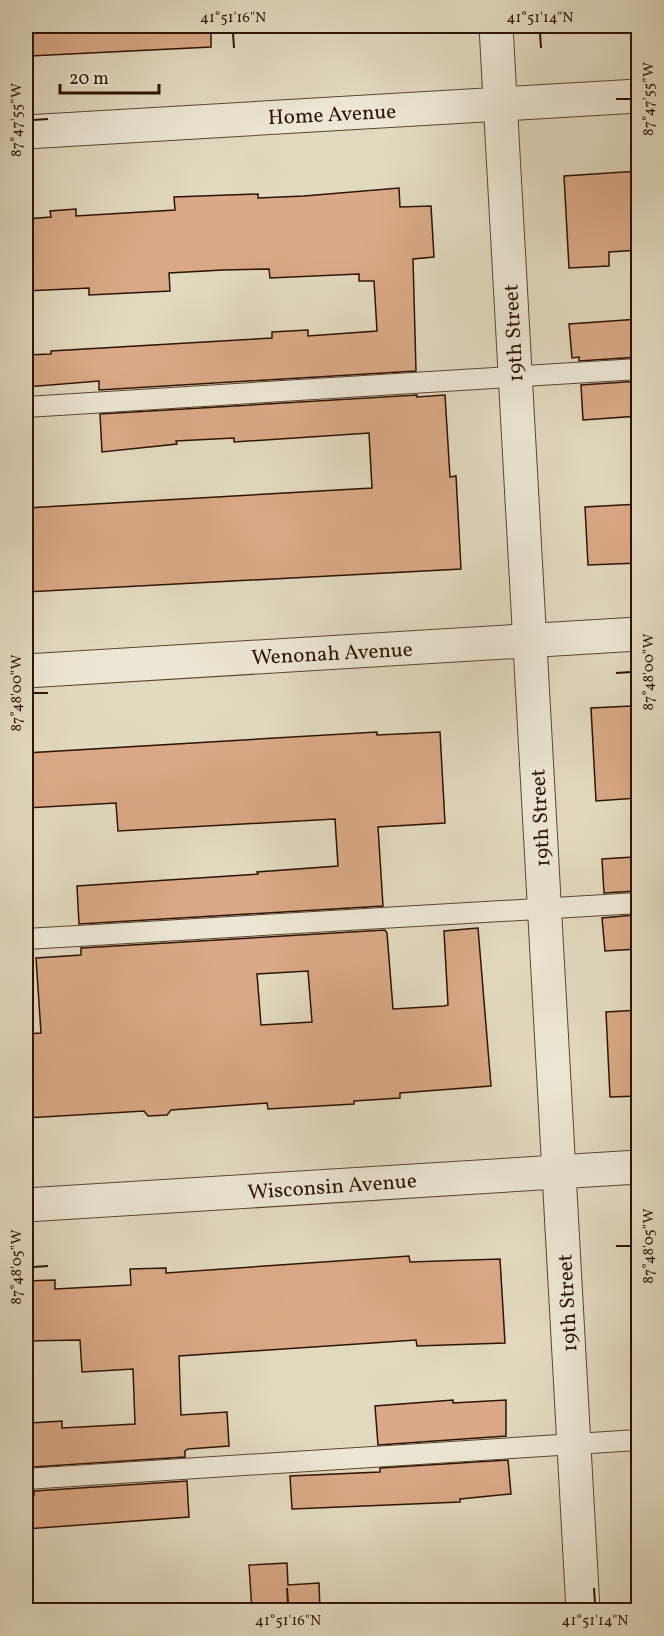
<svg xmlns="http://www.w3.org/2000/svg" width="664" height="1636" font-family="Vollkorn,serif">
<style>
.building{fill:#daa987;stroke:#2d1301;stroke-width:1.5;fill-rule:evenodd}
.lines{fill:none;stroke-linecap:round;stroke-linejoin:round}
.service-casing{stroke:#5a4530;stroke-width:22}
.minor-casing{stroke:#5a4530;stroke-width:35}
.service{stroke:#ece7d5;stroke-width:20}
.minor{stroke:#ece7d5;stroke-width:33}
.ticks{fill:none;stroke:#2d1301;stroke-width:2}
.labels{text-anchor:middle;stroke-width:4.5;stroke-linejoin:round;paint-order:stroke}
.street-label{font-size:21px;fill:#2d1301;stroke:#ece7d5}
.neatline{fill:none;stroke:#2d1301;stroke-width:2}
.ticks-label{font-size:15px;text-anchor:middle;fill:#2d1301}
</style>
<rect width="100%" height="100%" fill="#e2dabf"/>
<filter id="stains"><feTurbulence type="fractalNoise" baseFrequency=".00333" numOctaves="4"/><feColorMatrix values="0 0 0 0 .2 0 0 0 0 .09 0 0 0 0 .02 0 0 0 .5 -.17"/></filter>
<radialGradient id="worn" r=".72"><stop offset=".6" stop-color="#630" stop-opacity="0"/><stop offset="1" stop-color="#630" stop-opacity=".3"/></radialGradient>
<!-- building -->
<g class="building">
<polygon points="28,26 211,26 211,47 30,56"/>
<polygon points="639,171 639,250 609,252 609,266 569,268 564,176"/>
<polygon points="399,188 400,207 431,206 434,257 413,259 416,371 99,390 99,381 26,387 26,355 51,354 51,351 272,338 272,332 308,330 308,336 377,331 374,281 359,281 359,274 270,278 269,269 223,270 169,273 170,291 89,295 89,288 26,291 26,219 51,217 50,211 76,209 76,216 175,210 174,197 258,194 258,198 304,196"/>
<polygon points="639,319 639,357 579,361 579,357 572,358 569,324"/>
<polygon points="639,381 639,416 583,420 581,385"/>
<polygon points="417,395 417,397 445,395 450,477 456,476 461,569 26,592 26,508 372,488 369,433 234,442 234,438 176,441 177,444 102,452 100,414"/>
<polygon points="639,504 639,563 588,565 585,507"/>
<polygon points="631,706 637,798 596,801 591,708"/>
<polygon points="377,732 377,735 440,732 445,823 378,827 383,906 79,924 77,886 258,874 257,872 338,866 335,819 118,831 116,803 26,808 26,753"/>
<polygon points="633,857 636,891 604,893 602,859"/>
<polygon points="634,915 637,949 605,951 602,918"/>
<path d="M478 928 491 1086 400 1093V1098L354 1101V1104L268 1109 267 1103 171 1110 167 1115 148 1116 144 1111 26 1118V1034L41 1033 36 958 81 955V948L385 930 387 933 393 1009 444 1006 448 1005 444 931ZM308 971 312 1022 261 1025 257 974Z"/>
<polygon points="639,1010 639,1096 610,1097 606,1012"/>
<polygon points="409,1256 410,1262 500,1259 505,1343 417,1346 416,1340 179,1356 181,1415 227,1412 229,1446 188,1449 185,1451 185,1457 33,1467 30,1423 62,1421 62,1428 135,1424 133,1369 82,1372 80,1340 26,1341 26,1281 55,1280 55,1289 131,1285 130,1269 166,1268 166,1273"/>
<polygon points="453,1400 453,1403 506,1400 506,1436 378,1445 375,1406"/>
<polygon points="508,1460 511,1494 460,1499 460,1502 292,1509 290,1476 380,1472 380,1468"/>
<polygon points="187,1481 189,1517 26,1529 26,1496 34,1495 34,1491"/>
<polygon points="287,1563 288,1585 319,1583 320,1611 252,1611 249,1565"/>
</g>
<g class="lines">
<defs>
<g id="service">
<polyline points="26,407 638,369"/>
<polyline points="26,939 638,903"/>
<polyline points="26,1479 638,1440"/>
</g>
<g id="minor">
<polyline points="496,26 583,1610"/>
<polyline points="26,132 638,96"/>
<polyline points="26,671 638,634"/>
<polyline points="26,1205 638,1167"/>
</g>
</defs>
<!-- service casing -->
<use href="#service" class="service-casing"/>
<!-- minor casing -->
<use href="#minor" class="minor-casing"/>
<!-- service -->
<use href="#service" class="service"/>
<!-- minor -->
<use href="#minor" class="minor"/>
</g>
<!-- ticks -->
<path class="ticks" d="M233 33 234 48M540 33 541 48M616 99H631M33 120 48 119M616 673 631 672M33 693H48M616 1246H631M33 1267 48 1266M287 1588 288 1603M594 1588 595 1603"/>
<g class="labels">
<!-- street labels -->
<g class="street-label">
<text transform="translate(332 114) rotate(-3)" y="7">Home Avenue</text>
<text transform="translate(513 333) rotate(-93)" y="7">19th Street</text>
<text transform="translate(332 653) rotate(-3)" y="7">Wenonah Avenue</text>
<text transform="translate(540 818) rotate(-93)" y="7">19th Street</text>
<text transform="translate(332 1186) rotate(-4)" y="7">Wisconsin Avenue</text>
<text transform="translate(567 1303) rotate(-93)" y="7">19th Street</text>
</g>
</g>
<!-- margin -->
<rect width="664" height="1636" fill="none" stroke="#e2dabf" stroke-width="66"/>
<!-- scale -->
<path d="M60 84v9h99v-9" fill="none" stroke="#2d1301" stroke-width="3"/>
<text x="69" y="84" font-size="18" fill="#2d1301" stroke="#ece7d5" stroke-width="4.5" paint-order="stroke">20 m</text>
<rect x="33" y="33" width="598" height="1570" class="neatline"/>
<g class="ticks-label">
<text x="233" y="22">41°51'16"N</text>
<text x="540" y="22">41°51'14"N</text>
<text transform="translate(648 99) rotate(-90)" y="5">87°47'55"W</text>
<text transform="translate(16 120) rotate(-90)" y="5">87°47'55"W</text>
<text transform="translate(648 672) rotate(-90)" y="5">87°48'00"W</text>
<text transform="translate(16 693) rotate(-90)" y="5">87°48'00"W</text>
<text transform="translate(648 1246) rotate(-90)" y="5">87°48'05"W</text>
<text transform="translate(16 1267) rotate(-90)" y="5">87°48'05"W</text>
<text x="288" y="1625">41°51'16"N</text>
<text x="595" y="1625">41°51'14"N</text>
</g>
<rect width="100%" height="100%" filter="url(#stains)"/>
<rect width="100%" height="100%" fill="url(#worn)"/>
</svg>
